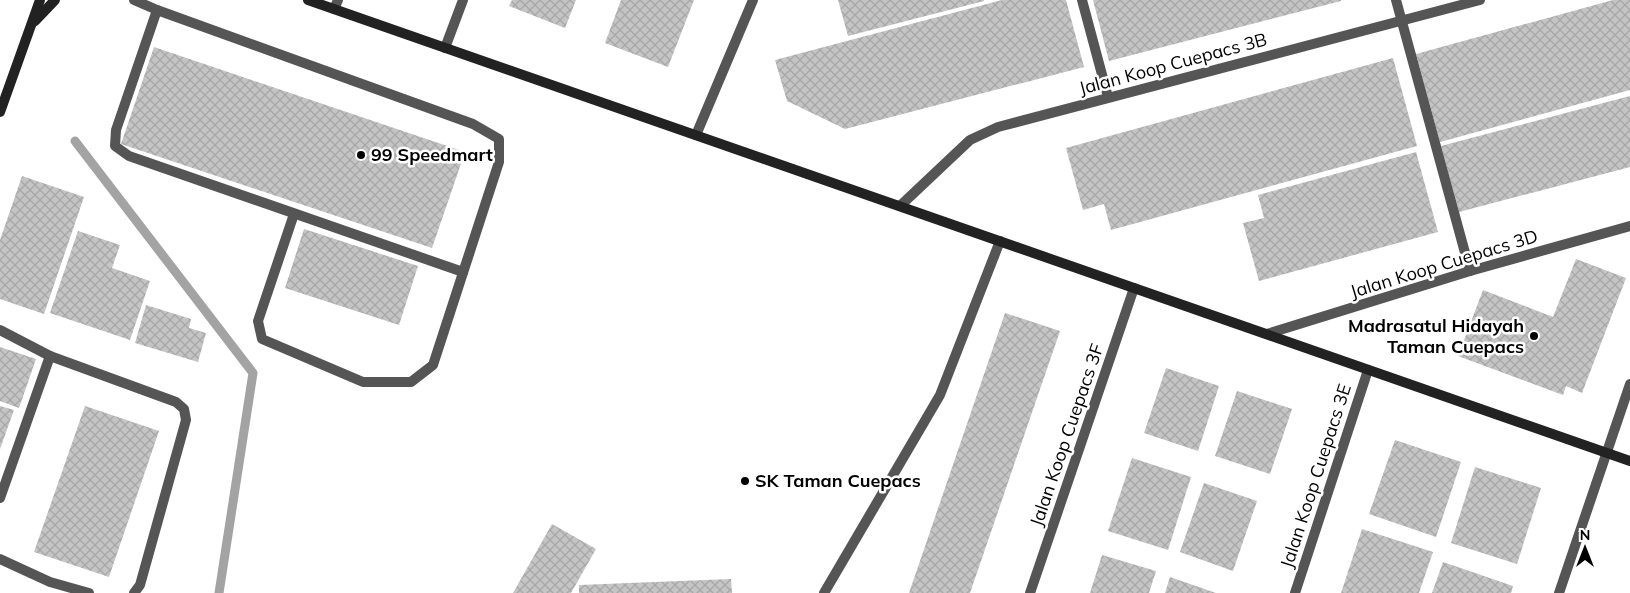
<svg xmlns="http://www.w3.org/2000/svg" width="1630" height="593" font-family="Mulish,sans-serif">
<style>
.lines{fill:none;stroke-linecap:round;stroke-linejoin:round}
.stream{stroke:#a3a3a3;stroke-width:9}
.building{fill:url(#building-cross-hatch)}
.lane{stroke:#555;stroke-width:10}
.street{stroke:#555;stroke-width:10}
.secondary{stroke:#222;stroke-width:10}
.poi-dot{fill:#000;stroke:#fff;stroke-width:2}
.labels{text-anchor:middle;stroke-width:5;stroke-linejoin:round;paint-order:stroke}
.street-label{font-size:18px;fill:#000;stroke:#fff}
.poi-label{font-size:18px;font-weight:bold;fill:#000;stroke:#fff;text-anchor:start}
</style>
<defs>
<pattern id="building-cross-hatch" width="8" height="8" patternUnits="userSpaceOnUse" patternTransform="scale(1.25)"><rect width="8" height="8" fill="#c4c4c4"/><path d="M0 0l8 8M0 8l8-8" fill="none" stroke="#a7a7a7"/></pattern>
</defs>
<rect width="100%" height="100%" fill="#fff"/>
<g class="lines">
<!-- stream -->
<polyline class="stream" points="75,141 253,373 219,593"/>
</g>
<!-- building -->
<g class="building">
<polygon points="512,0 576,0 565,28 509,6"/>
<polygon points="621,0 694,0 668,67 605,43"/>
<polygon points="838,0 984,0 984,1 848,36"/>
<polygon points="1002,0 1066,0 1084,67 845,129 787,101 775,60"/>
<polygon points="1093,0 1341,0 1341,1 1109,61"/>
<polygon points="1613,0 1630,0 1630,90 1440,142 1416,54"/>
<polygon points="154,47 465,152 432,248 121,144"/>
<polygon points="1393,58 1417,146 1111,230 1104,204 1083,210 1066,148"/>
<polygon points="1630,96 1630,167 1459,212 1441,146"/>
<polygon points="1416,152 1438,232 1259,281 1243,223 1264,218 1258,195"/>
<polygon points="22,176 84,197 44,314 0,299 0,240"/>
<polygon points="304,229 418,266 399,325 285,288"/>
<polygon points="78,231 120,245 112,268 150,281 130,340 50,313"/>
<polygon points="1576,259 1626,278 1582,393 1566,386 1563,395 1458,356 1483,290 1553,317"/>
<polygon points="146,305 191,319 189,328 206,333 198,362 135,343"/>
<polygon points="1005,313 1060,331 970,593 909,593"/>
<polygon points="0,347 36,359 19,408 0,401"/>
<polygon points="1166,368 1219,386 1198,451 1144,433"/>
<polygon points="1237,391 1292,409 1270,474 1215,456"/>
<polygon points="0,406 14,410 0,449"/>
<polygon points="85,406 159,431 109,577 34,552"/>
<polygon points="1395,440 1461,462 1436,537 1369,514"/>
<polygon points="1132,458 1191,477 1168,550 1108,531"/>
<polygon points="1475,467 1541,488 1517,564 1451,543"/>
<polygon points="1204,483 1257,501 1233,571 1180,552"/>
<polygon points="552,524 596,549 571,593 513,593"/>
<polygon points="1362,529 1433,552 1419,593 1341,593"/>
<polygon points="1102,555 1156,571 1149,593 1090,593"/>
<polygon points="1443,562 1513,586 1511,593 1432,593"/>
<polygon points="1170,577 1216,593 1165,593"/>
<polygon points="731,579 732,593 579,593 579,585"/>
</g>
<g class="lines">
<!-- lane -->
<g class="lane">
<polyline points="1082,0 1108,97"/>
<polyline points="1396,0 1470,271"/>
<polyline points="334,9 338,0"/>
<polyline points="157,10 116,130 115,146 129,156 463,272"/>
<polyline points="445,48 463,0"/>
<polyline points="0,330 50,356 176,402 184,409 186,420 140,585 134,593"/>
<polyline points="0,498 50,356"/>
<polyline points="0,559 50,582 89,593"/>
<polyline points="824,593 940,395 1000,241"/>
</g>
<!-- street -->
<g class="street">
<polyline points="134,0 157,10 473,124 499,139 499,162 433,365 411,382 363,382 262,339 258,321 294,214"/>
<polyline points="696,135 753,0"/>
<polyline points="900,206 970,140 998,127 1480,0"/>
<polyline points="1267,334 1470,271 1630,226"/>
<polyline points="1030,593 1134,288"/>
<polyline points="1295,593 1368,370"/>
<polyline points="1559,593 1630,384"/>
</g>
<!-- secondary -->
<g class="secondary">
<polyline points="308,0 1630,461"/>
<polyline points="35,21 55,0"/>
<polyline points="0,112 40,0"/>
</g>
</g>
<!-- markers -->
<g class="poi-dot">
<circle cx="361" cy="155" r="5"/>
<circle cx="1534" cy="336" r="5"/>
<circle cx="745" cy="481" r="5"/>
</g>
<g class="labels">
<!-- street labels -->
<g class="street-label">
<text transform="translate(1173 64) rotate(-15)" y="6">Jalan Koop Cuepacs 3B</text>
<text transform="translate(1444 264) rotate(-17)" y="6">Jalan Koop Cuepacs 3D</text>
<text transform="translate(1067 435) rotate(-71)" y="6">Jalan Koop Cuepacs 3F</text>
<text transform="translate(1316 476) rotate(-72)" y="6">Jalan Koop Cuepacs 3E</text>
</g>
<!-- poi labels -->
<g class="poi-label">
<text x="371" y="161">99 Speedmart</text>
<text x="1524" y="332" text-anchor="end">Madrasatul Hidayah<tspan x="1524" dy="21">Taman Cuepacs</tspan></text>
<text x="755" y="487">SK Taman Cuepacs</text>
</g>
</g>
<!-- north arrow -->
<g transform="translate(1585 548)" stroke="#ffffff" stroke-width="4" paint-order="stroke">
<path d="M0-4L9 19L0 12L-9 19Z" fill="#000000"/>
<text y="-8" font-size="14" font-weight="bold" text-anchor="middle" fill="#000000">N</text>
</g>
</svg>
